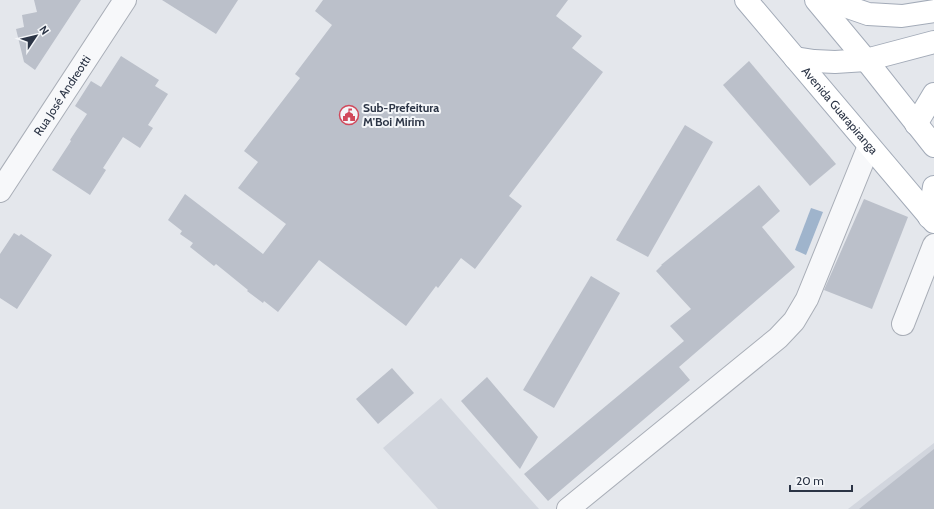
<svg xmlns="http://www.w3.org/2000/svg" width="934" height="509" font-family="Cabin,sans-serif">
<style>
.built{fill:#d2d6de}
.water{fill:#9fb4cc}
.building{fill:#bbc0ca}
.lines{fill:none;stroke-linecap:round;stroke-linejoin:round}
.minor-casing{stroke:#a9aeb7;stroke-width:24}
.major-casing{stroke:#a3abb8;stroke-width:24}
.minor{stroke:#f7f8fa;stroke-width:22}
.major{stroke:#fff;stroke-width:22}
.labels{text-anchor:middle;stroke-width:4;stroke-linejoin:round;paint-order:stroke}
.street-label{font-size:12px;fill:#2b3445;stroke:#f4f6f9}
.poi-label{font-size:12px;font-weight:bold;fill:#2b3445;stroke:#f4f6f9;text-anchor:start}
</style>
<rect width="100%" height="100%" fill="#e4e7ec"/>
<!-- built -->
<g class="built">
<polygon points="441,398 539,509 438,509 383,448"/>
<polygon points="934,443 934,509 848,509"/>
</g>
<!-- water -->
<polygon class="water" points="811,208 823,212 806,255 795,250"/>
<!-- building -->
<g class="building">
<polygon points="34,0 81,0 35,70 24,62 16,29 24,27 22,15 37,12"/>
<polygon points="162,0 238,0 216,34"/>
<polygon points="323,0 568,0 556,16 582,36 572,48 603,72 509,196 522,206 475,269 461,258 438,288 436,286 406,326 319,260 278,312 264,301 263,303 247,291 248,290 216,264 214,266 190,247 193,243 180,234 182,231 168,220 185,194 263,254 286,224 238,188 258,162 244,151 300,78 295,74 332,25 315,11"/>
<polygon points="121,56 159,80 155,86 168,94 148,125 153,128 140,148 123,137 103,168 106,170 90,195 52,170 71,141 70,140 87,114 75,106 91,81 101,87"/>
<polygon points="749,61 836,164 810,186 723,85"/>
<polygon points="685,125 713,142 648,257 616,240"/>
<polygon points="759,185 780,211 762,227 795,267 679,367 690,380 548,501 524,474 684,341 670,326 691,309 656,271 662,265 661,265"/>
<polygon points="864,199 908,217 872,309 824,290"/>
<polygon points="14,233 19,236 21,234 52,255 17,309 0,298 0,254"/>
<polygon points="591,276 620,293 554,408 523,390"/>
<polygon points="392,368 414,393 378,424 356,399"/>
<polygon points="487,377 538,437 520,469 461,401"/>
<polygon points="934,449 934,509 859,509"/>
</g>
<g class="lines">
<defs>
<g id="minor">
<path id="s1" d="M0 191 125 0"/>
<polyline points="903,324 934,245"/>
<polyline points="568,509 778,338 794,321 807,299 869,146"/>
</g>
<g id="major">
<path id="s2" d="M746 0 934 222"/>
<polyline points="816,0 866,60 934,146"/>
<polyline points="832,0 845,6 868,14 902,16 934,11"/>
<polyline points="795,58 814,61 835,62 866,60 934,42"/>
<polyline points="916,124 934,94"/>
<polyline points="929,217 934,187"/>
</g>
</defs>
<!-- minor casing -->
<use href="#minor" class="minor-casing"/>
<!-- major casing -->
<use href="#major" class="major-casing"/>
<!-- minor -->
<use href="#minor" class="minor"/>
<!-- major -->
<use href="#major" class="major"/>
</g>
<!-- icons -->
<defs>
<symbol id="civic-ring" viewBox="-11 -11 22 22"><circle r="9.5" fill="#f4f6f9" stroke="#d1495b" stroke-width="1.5"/><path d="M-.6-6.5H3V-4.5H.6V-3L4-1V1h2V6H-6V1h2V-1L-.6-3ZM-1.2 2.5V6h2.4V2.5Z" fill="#d1495b"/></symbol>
</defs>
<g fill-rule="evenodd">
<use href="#civic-ring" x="338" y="104" width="22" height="22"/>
</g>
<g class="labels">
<!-- street labels -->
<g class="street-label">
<text dy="4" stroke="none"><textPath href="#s1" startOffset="114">Rua José Andreotti</textPath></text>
<text dy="4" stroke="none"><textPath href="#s2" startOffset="145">Avenida Guarapiranga</textPath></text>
</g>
<!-- poi labels -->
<g class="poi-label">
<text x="363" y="112">Sub-Prefeitura<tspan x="363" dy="14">M'Boi Mirim</tspan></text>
</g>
</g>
<!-- north arrow -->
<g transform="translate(36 36) rotate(55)" stroke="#f4f6f9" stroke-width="3" paint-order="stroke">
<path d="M0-3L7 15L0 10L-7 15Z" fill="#2b3445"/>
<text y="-6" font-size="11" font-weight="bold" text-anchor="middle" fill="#2b3445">N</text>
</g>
<!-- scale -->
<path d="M790 485v6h62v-6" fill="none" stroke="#2b3445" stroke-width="2"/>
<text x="796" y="485" font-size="12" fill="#2b3445" stroke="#f4f6f9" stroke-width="3" paint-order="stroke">20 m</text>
</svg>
